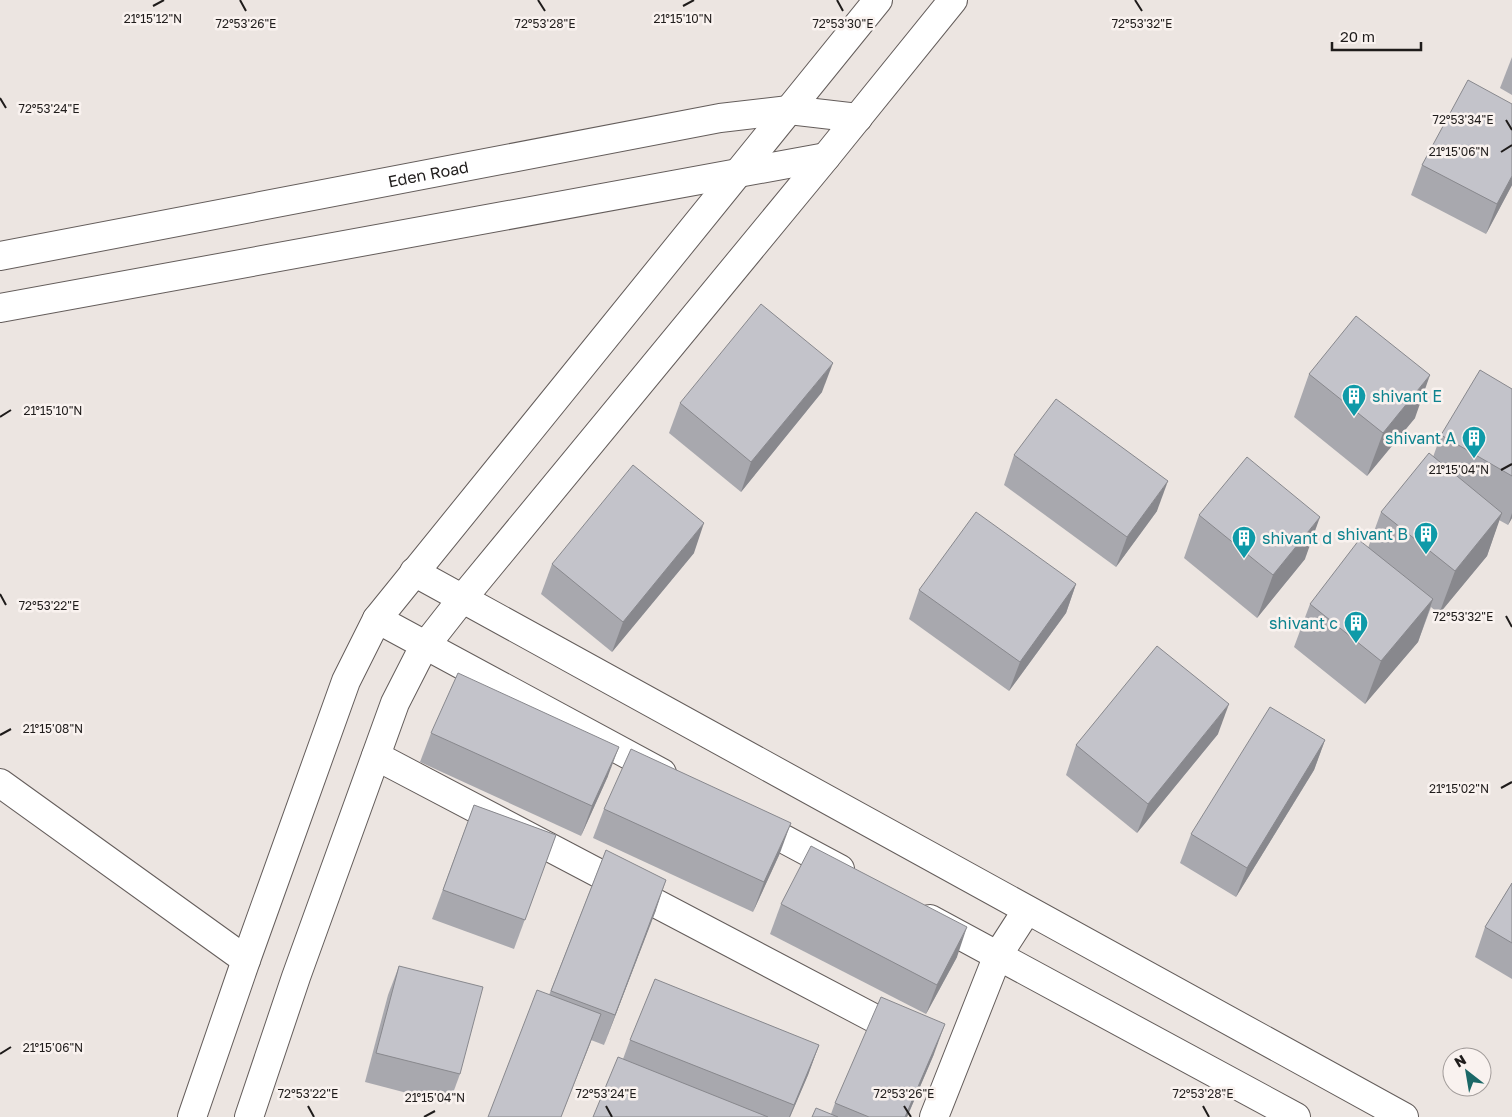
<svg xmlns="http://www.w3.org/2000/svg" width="1512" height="1117" font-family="'Golos Text',sans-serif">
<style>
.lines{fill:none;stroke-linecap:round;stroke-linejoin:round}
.minor-casing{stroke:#645d5b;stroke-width:30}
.minor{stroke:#fff;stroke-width:28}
.wall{fill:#a8a8ae}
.shaded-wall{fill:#88888d}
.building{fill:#c3c3ca;stroke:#88888d}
.ticks{fill:none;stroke:#1f1c1b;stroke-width:2}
.labels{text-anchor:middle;stroke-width:5;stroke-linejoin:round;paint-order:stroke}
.street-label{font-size:16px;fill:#1f1c1b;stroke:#f9f2ef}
.culture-label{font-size:16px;fill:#0d838f;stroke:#f9f2ef;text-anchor:end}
.ticks-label{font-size:12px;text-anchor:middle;fill:#1f1c1b;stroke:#f9f2ef;stroke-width:5;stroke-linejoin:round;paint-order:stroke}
</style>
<rect width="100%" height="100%" fill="#ece5e1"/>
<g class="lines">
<defs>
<g id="minor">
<path id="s1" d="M0 256 720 118 789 110 858 118"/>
<polyline points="0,308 826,157"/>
<polyline points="414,572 1404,1117"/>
<polyline points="377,619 662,773"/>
<polyline points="376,756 904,1034"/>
<polyline points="0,783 246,960"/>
<polyline points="752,822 840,869"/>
<polyline points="930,919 1296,1117"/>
<polyline points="192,1117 246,960 346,681 377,619 878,0"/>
<polyline points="249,1117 296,977 395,703 422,650 462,599 826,157 953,0"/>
<polyline points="934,1117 998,955 1027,910"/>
</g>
</defs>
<!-- minor casing -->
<use href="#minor" class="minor-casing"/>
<!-- minor -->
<use href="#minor" class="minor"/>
</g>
<!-- wall -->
<g class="wall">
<polygon points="1512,57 1512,95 1500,88"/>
<polygon points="1422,165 1512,185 1486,234 1411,195"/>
<polygon points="1309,374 1415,418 1367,476 1294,417"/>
<polygon points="1512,389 1512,518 1508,525 1499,520 1487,556 1439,614 1431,607 1418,642 1365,704 1294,647 1310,604 1368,548 1381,512 1433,457 1441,435"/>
<polygon points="822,392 741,492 669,433 680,403"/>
<polygon points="1014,455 1157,511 1116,567 1004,485"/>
<polygon points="1199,515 1305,559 1257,618 1184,558"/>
<polygon points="694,553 612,652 541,594 552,564"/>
<polygon points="1076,584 1066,613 1009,691 909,619 919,590"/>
<polygon points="431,733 608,776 581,836 420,762"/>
<polygon points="1218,734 1137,833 1066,775 1076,745"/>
<polygon points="1325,740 1314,770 1236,897 1180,863 1191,834"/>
<polygon points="474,805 556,835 514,949 432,919"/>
<polygon points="604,809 780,853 753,912 593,838"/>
<polygon points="606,850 656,910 604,1045 591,1040 549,995"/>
<polygon points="1512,883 1512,979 1475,957 1485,927"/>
<polygon points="781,904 957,957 926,1014 770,934"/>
<polygon points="399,966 460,1074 449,1104 365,1082 388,995"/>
<polygon points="630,1040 819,1045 808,1075 790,1117 593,1117 623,1059"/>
<polygon points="934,1054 907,1117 812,1117 831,1114 835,1103"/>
</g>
<!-- shaded-wall -->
<g class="shaded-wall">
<polygon points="1512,176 1512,185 1486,234 1497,204"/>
<polygon points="833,363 822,392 741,492 751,462"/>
<polygon points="1430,375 1415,418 1367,476 1383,433"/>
<polygon points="1168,481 1157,511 1116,567 1127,537"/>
<polygon points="1502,513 1487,556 1439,614 1455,571"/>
<polygon points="1512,513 1512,518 1508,525"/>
<polygon points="1320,517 1305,559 1257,618 1273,575"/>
<polygon points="704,523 694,553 612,652 623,622"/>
<polygon points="1076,584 1066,613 1009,691 1020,662"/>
<polygon points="1433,599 1418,642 1365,704 1381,661"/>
<polygon points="1229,704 1218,734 1137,833 1148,804"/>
<polygon points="1325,740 1314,770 1236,897 1247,868"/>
<polygon points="619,747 608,776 581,836 592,806"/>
<polygon points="791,823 780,853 753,912 764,882"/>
<polygon points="666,880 656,910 604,1045 615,1015"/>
<polygon points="967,927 957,957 926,1014 937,985"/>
<polygon points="601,1014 590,1044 561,1117"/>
<polygon points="945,1024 934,1054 907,1117 905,1117"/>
<polygon points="819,1045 808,1075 790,1117 789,1117"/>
</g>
<!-- building -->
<g class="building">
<polygon points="1468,80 1512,104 1512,176 1497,204 1422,165"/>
<polygon points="761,304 833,363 751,462 680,403"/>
<polygon points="1356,316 1430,375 1383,433 1309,374"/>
<polygon points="1480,370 1512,389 1512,476 1441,435"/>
<polygon points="1056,399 1168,481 1127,537 1014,455"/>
<polygon points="1429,453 1502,513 1455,571 1381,512"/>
<polygon points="1247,457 1320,517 1273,575 1199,515"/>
<polygon points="633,465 704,523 623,622 552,564"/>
<polygon points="976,512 1076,584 1020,662 919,590"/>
<polygon points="1359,540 1433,599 1381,661 1310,604"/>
<polygon points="1157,646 1229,704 1148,804 1076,745"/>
<polygon points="458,673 619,747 592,806 431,733"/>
<polygon points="1270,707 1325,740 1247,868 1191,834"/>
<polygon points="631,749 791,823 764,882 604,809"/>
<polygon points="474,805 556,835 525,920 443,890"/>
<polygon points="811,846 967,927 937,985 781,904"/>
<polygon points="606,850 666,880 615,1015 551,991"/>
<polygon points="1512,883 1512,943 1485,927"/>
<polygon points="399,966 483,987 460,1074 376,1053"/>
<polygon points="655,979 819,1045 794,1105 630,1040"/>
<polygon points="537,990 601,1014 561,1117 488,1117"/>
<polygon points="881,997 945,1024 905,1117 869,1117 835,1103"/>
<polygon points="618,1057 768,1117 593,1117"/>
<polygon points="816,1108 838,1117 812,1117"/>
</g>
<!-- ticks -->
<path class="ticks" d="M240 0 246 11M538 0 545 11M837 0 843 11M1135 0 1142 11M153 6 164 0M683 6 694 0M0 98 6 108M1506 120 1512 130M1501 152 1512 145M0 417 11 410M1501 470 1512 464M0 594 6 605M1506 616 1512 627M0 735 11 729M1501 788 1512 782M0 1054 11 1047M308 1106 314 1117M606 1106 612 1117M904 1106 911 1117M1203 1106 1209 1117M424 1117 435 1111"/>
<!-- icons -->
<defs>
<symbol id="building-pin" viewBox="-11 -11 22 30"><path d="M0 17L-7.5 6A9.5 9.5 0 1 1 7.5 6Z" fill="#0f9aa8" stroke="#f9f2ef"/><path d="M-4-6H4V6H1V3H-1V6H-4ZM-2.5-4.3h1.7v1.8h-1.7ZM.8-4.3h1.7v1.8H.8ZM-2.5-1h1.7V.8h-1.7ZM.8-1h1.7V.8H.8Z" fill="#fff"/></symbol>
</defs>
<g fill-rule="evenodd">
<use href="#building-pin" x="1340" y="382" width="28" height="38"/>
<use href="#building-pin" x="1460" y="424" width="28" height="38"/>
<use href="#building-pin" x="1412" y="520" width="28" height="38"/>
<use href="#building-pin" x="1230" y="524" width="28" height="38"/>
<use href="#building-pin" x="1342" y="609" width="28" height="38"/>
</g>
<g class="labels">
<!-- street labels -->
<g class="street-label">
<text dy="6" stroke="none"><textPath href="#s1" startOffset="436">Eden Road</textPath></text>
</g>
<!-- culture labels -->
<g class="culture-label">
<text x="1372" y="402" text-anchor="start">shivant E</text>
<text x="1456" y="444">shivant A</text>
<text x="1408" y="540">shivant B</text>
<text x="1262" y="544" text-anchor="start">shivant d</text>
<text x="1338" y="629">shivant c</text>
</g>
</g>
<g class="ticks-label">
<text x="153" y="23">21°15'12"N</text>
<text x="683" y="23">21°15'10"N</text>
<text x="246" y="28">72°53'26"E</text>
<text x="545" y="28">72°53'28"E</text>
<text x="843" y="28">72°53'30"E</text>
<text x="1142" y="28">72°53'32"E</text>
<text x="49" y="113">72°53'24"E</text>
<text x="1463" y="124">72°53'34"E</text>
<text x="1459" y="156">21°15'06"N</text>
<text x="53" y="415">21°15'10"N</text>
<text x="1459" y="474">21°15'04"N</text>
<text x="49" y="610">72°53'22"E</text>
<text x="1463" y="621">72°53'32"E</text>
<text x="53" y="733">21°15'08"N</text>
<text x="1459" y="793">21°15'02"N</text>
<text x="53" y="1052">21°15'06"N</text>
<text x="308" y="1098">72°53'22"E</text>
<text x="606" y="1098">72°53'24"E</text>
<text x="904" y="1098">72°53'26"E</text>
<text x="1203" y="1098">72°53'28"E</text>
<text x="435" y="1102">21°15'04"N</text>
</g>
<!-- north arrow -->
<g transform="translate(1467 1072) rotate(329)"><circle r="24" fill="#f9f2ef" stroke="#a29c9a"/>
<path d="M0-4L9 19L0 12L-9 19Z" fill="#1b6867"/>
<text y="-8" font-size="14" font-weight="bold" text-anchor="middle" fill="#1f1c1b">N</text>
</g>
<!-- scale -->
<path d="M1332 42v8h89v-8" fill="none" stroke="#1f1c1b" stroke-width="2.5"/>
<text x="1340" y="42" font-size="15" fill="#1f1c1b" stroke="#f9f2ef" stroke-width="4" paint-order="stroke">20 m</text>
</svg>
